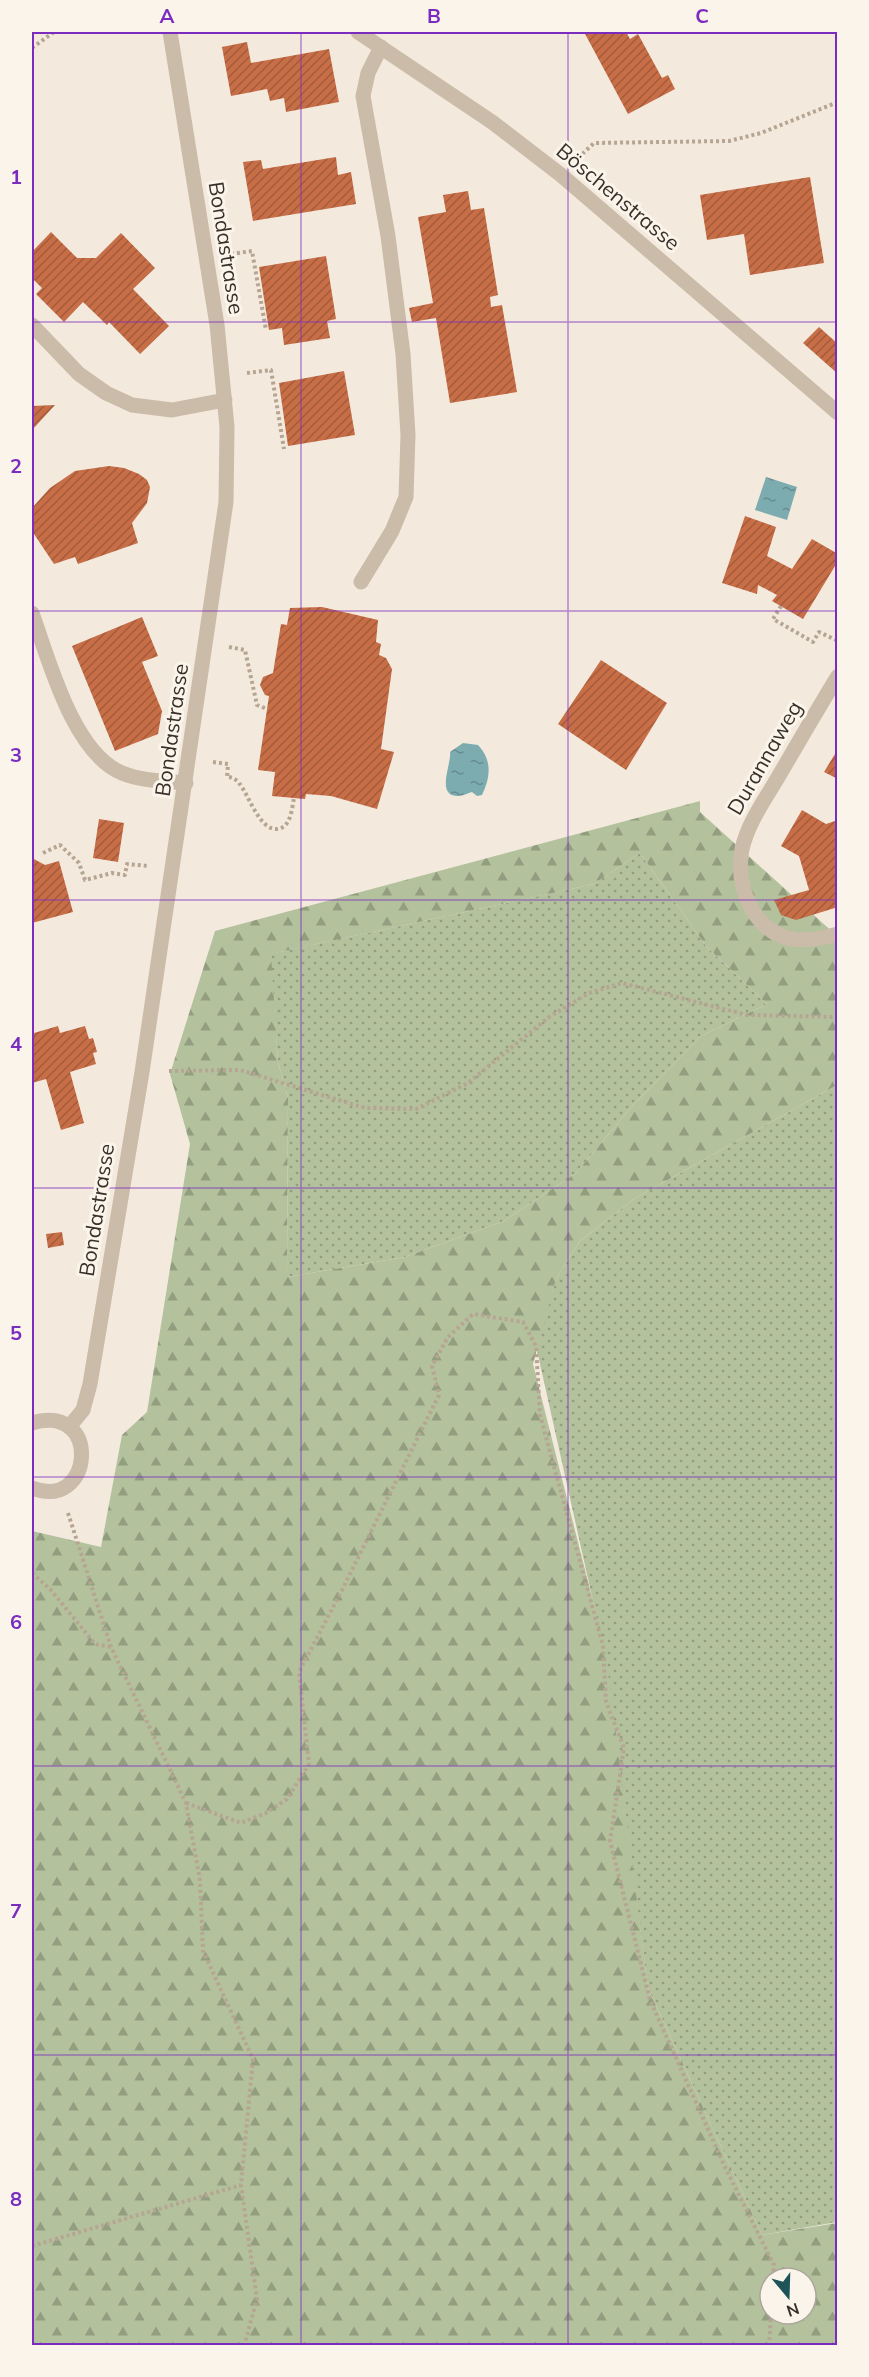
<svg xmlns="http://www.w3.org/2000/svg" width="869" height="2377" font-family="Mulish,sans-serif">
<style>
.grass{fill:url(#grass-dots)}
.forest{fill:url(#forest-firs);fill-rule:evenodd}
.water{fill:url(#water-ripples)}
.building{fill:url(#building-hatch)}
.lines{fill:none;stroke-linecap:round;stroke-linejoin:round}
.path{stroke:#b7a593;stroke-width:4;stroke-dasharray:3 3;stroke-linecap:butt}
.minor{stroke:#cbbba9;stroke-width:15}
.grid{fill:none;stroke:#7b2cbf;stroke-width:1.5;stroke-opacity:0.55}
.labels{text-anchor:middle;stroke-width:6;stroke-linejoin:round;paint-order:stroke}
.street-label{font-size:21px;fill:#382f29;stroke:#faf4ea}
.neatline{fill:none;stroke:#7b2cbf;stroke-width:2}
.grid-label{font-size:20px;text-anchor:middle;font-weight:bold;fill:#7b2cbf}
</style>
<defs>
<pattern id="grass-dots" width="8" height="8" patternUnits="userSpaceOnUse" patternTransform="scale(1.5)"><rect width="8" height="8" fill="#b3c29d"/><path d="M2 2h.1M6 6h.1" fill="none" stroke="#939e80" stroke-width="1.8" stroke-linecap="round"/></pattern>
<pattern id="forest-firs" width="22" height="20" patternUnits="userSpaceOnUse" patternTransform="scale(1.5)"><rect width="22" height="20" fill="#b3c29d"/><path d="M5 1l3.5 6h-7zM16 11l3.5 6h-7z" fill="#939e80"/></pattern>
<pattern id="water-ripples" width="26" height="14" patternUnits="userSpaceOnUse" patternTransform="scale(1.5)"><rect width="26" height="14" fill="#7cabb0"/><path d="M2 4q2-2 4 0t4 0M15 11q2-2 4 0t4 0" fill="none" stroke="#678c8f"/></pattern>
<pattern id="building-hatch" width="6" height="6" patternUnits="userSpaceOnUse" patternTransform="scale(1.5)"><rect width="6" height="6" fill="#c76e47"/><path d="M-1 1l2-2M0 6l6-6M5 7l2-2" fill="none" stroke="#a35b3b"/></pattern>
</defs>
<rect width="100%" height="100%" fill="#f3eadd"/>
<!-- grass -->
<g class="grass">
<polygon points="640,853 706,946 767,1004 701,1036 633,1105 576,1173 504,1221 405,1257 287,1277 288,1098 278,1062 270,954 594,884"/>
<polygon points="837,1085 837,2222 762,2235 648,1988 603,1646 536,1346 556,1279 580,1241 634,1199"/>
</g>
<!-- forest -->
<path class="forest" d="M700 801V812L837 936V1085L634 1199 580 1241 556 1279 533 1364 605 1649 648 1988 762 2235 837 2223V2345L32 2346V1531L101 1547 122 1435 147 1412 190 1144 170 1074 215 931ZM640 853 706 946 767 1004 701 1036 633 1105 576 1173 504 1221 405 1257 287 1277 288 1098 278 1062 271 954 594 884ZM770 2278H806V2314H770Z"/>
<!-- water -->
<g class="water">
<polygon points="766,477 797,487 787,520 755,510"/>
<path d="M463 743 478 745C492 760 491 776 482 795L477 796 472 792C468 793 463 796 458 796 435 796 452 763 450 752Z"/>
</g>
<!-- building -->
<g class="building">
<polygon points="584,32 626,32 630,39 638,34 662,78 668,75 675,89 628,114"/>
<polygon points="247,42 251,63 329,49 339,102 286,112 284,98 270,101 267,89 231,96 222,47"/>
<polygon points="336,157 338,175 351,172 356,204 253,221 243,162 261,160 263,169"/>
<polygon points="810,177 824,263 750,275 744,234 707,240 700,195"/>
<polygon points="468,191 471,210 484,208 498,295 490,297 491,307 502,305 517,392 450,403 436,318 412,322 409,308 433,303 418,217 446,212 443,195"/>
<polygon points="51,232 77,258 96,258 121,233 155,268 133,289 169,326 140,354 109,322 107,325 83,302 64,322 36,294 42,288 32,278 32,252"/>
<polygon points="326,256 336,319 327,321 330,338 284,345 282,328 269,330 259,267"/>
<polygon points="819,327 838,344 838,374 803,343"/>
<polygon points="344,371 355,435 288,446 279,383"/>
<polygon points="55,405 32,430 32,406"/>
<polygon points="109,466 124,468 139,474 147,480 150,487 147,503 132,523 138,543 78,564 75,557 54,564 32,531 32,508 50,488 75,471"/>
<polygon points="745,516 776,527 767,556 792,569 812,539 838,554 838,561 803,619 772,601 777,595 758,585 757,594 722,583"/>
<polygon points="322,607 378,620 376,642 381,644 379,655 386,658 392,669 381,749 394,752 377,809 331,796 306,794 305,799 272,796 275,772 258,770 269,696 265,695 260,685 263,677 273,673 281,624 287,625 290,608"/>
<polygon points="142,617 158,656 142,662 162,711 158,734 115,751 72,646"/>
<polygon points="601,660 667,703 626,770 558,724"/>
<polygon points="838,749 838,779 824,772"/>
<polygon points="802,810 826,824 838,820 838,907 796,920 781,915 774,900 809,890 799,856 781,846"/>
<polygon points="99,819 124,823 118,862 93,858"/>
<polygon points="32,858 45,865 59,861 73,912 32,923"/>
<polygon points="58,1026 60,1033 85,1026 89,1039 93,1038 97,1052 93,1053 96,1064 70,1072 84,1123 61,1130 46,1079 32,1083 32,1027 34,1033"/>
<polygon points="62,1232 64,1245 48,1248 46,1234"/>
</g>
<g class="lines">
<!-- path -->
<g class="path">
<polyline points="32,48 54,32"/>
<polyline points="578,158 594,143 729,141 761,133 838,102"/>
<polyline points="231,254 252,251 266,330"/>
<polyline points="247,373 271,370 284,449"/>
<polyline points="781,606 773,619 813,642 819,632 838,641"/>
<polyline points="229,647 245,650 257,705 267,709"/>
<path d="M213 762 228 764 227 777C232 777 236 779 239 783 249 795 259 830 277 829 291 828 292 808 294 798"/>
<polyline points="43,853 60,845 79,863 85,880 112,873 125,875 127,864 148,866"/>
<polyline points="169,1071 240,1070 365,1108 416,1109 468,1083 549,1017 589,993 622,983 747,1015 838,1017"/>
<polyline points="68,1513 111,1647 186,1803 200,1880 203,1951 253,2059 241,2185 257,2299 244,2346"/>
<polyline points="32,1573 50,1589 95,1644 111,1647"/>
<polyline points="186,1803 241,1823 266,1813 287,1799 309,1764 299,1672 341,1592 439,1395 432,1366 448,1337 473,1314 523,1322 536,1346 540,1415 603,1646 606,1702 624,1748 610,1841 650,2000 725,2167 774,2265 773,2278"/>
<polyline points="32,2246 241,2185"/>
<polyline points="769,2346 771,2314"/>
</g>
<!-- minor -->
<g class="minor">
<polyline points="358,32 492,122 561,175 838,413"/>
<polyline points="32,325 79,374 106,393 132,405 172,410 225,400"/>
<polyline points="361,582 392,531 406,497 408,435 403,354 388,236 363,96 368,73 381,47"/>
<path d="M32 613C49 660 73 753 122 773 141 781 165 781 186 783"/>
<path d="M838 676C817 710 797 745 777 779 764 801 748 823 742 849 737 875 744 902 761 922 783 945 809 942 838 934"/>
<path d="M32 1423C102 1402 94 1512 32 1488"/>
<polyline points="69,1427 83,1410 90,1384 142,1072 226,502 227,427 217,325 170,32"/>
</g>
</g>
<!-- grid -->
<path class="grid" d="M301 32V2346M568 32V2346M32 322H838M32 611H838M32 900H838M32 1188H838M32 1477H838M32 1766H838M32 2055H838"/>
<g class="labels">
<!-- street labels -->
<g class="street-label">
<text transform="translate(618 197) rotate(40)" y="7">Böschenstrasse</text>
<text transform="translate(226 248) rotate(81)" y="7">Bondastrasse</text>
<text transform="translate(172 730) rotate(-82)" y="7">Bondastrasse</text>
<text transform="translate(765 758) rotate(-60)" y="7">Durannaweg</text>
<text transform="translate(97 1210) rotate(-81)" y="7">Bondastrasse</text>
</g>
</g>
<!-- border -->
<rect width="869" height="2377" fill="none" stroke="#faf4ea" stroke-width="66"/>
<!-- north arrow -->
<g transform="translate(788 2296) rotate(161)"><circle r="28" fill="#faf4ea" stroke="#aca59d" stroke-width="1.5"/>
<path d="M0-4.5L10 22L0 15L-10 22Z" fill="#1e535a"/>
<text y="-9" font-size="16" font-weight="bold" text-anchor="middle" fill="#382f29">N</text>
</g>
<rect x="33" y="33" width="803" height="2311" class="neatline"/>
<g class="grid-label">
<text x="167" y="23">A</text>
<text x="434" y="23">B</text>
<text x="702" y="23">C</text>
<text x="16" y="184">1</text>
<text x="16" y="473">2</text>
<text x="16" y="762">3</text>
<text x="16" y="1051">4</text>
<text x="16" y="1340">5</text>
<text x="16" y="1629">6</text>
<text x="16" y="1918">7</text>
<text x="16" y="2206">8</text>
</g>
</svg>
